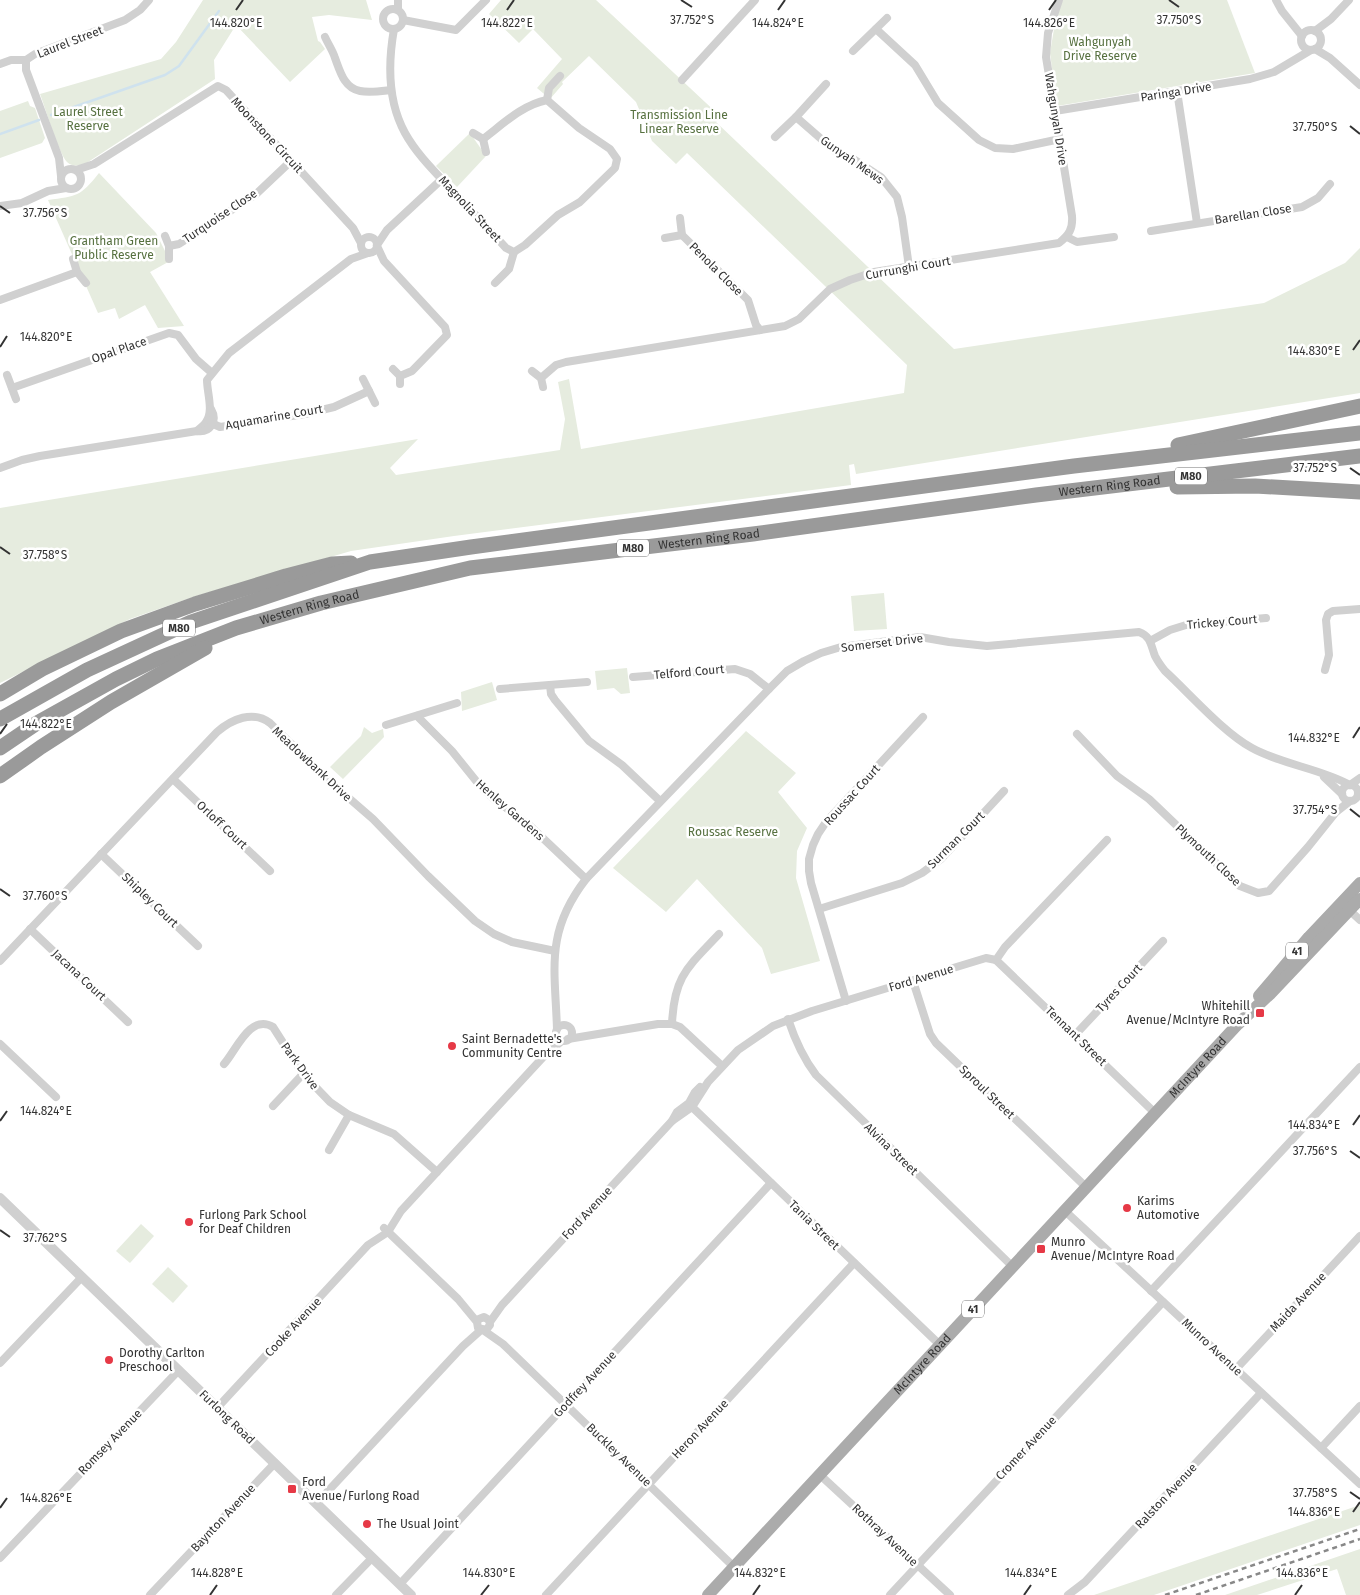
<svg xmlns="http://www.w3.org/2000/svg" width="1360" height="1595" font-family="'Fira Sans',sans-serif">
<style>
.green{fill:#e6ecdf}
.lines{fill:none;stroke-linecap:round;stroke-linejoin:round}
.stream{stroke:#cfe2ee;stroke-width:2.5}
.minor{stroke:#d0d0d0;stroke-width:8}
.tertiary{stroke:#d0d0d0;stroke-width:10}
.primary{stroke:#ababab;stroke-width:12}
.motorway{stroke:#9a9a9a;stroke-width:15}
.rail{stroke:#888;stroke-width:2.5;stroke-dasharray:5 4;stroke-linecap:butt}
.ticks{fill:none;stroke:#333;stroke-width:2}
.poi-dot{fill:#e63946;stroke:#fff;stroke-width:2}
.labels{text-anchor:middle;stroke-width:5;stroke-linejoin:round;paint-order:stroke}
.shield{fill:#fff;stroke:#707070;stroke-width:1}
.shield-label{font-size:11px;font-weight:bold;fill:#333}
.street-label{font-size:12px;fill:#333;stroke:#fff}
.park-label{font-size:12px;fill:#56703f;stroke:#fff}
.poi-label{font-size:12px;fill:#333;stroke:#fff;text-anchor:start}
.ticks-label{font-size:12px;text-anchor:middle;fill:#333;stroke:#fff;stroke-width:5;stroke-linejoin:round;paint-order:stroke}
</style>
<rect width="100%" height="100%" fill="#fff"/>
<!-- green -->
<g class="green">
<path d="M203 0H366L372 20 329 15 312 17 318 41 320 42 325 49 290 82 236 25 214 60 215 79 85 164C79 166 72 167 67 162 59 154 45 107 40 94L161 59 176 42Z"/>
<polygon points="501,0 596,0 721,117 716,122 954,349 1264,303 1345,263 1360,248 1360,393 856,474 854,464 849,465 851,485 454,536 351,551 196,596 130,619 0,683 0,508 418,439 390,468 396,475 560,450 565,419 558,382 569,379 581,449 904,393 907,365 687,153 676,164 652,141 636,102 589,56 562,82 563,84 550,99 537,88 562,59 533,29 519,43 489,14"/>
<polygon points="1063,0 1227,0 1255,73 1057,106 1050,53 1057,11"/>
<polygon points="28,101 30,106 35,108 45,138 42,143 0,158 0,111"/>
<polygon points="470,133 486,156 457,187 436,166"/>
<path d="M99 173 156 233 170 261 150 272 184 326 158 328 145 305 119 319 115 308 98 313 48 200C77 196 80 197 99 173Z"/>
<polygon points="884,593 887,629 854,631 851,596"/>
<polygon points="627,668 630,693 621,694 614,688 597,690 595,671"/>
<polygon points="492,682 497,700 462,711 461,692"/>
<polygon points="364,727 372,733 383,729 384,737 343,779 330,767 361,736"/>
<polygon points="746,731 796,773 778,792 807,828 797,851 796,878 820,961 771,974 762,948 697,879 666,912 613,868"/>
<polygon points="141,1224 154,1236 130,1263 116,1251"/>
<polygon points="168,1267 188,1286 173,1303 152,1284"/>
<polygon points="1360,1505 1360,1525 1154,1595 1094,1595"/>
<polygon points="1360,1549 1360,1595 1346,1595 1337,1569 1257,1595 1225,1595"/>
</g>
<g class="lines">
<!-- stream -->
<g class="stream">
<polyline points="51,115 165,75 179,66 219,11"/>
<polyline points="0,134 39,120"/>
</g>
<!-- minor -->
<g class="minor">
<polyline points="1276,0 1282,11 1302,36"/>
<circle cx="393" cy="19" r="10"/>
<polyline points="398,10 398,0"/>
<polyline points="403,20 456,30 486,0"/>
<path d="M394 29C388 63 388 102 405 133 416 153 433 170 449 187 468 207 487 227 506 248L514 252 525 245 558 215 580 202 615 168 617 159 610 149 579 128 547 100"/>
<polyline points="876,29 915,65 938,103 979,140 995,148 1013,149 1060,139"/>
<circle cx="1311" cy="40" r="10"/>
<polyline points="1315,31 1331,19 1349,0"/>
<path d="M325 37C328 44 333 51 335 58 340 71 344 88 360 91 370 93 382 91 391 90"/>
<polyline points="1315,49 1330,58 1360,85"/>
<polyline points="853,51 887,18"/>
<polyline points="0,64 11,60 26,60"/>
<polyline points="682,80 755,0"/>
<polyline points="1177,91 1197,223"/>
<polyline points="547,100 549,88 560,76"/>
<polyline points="1055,111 1250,79 1274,72 1311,50"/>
<polyline points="796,117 835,151 855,160 881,177 897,197 902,217 909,267"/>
<polyline points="473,133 483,139 486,152"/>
<polyline points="775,137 796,117 826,84"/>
<path d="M483 139C503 124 522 105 547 100"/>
<circle cx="71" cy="179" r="10"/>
<polyline points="76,170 94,164 218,86 226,90 353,228 361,243"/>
<polyline points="61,176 59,158 26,70 26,60 35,54 125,20 140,10 149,0"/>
<polyline points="0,206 22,203 48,191 66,188"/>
<polyline points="1151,231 1302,207 1318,198 1330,184"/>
<polyline points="682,235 748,300 756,325 760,330"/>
<polyline points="165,236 169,246 169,259"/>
<circle cx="369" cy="245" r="8"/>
<polyline points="1067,237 1077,242 1114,237"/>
<polyline points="665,238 682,235 680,218"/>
<polyline points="377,245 387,230 442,179"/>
<polyline points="169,246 179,244 255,195 291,161"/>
<polyline points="377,246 384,261 445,327 447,335 412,371 400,376"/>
<polyline points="73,259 77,272 86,283"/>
<polyline points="495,283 509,269 514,252"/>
<polyline points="0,300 77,272"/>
<polyline points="393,369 400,376 400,384"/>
<polyline points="532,371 541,378 543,387"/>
<polyline points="7,375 16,399"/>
<path d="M541 378 556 365 566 362 785 326 799 319 830 289 850 280 874 272 1059 243C1069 235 1073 229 1072 216L1046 57 1048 33 1059 0"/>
<polyline points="363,379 375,403"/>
<polyline points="12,388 169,333 178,335 196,359 212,373"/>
<polyline points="209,422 220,427 305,414 334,407 369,391"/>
<path d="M197 431C200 428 204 426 206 422 214 411 207 393 207 380L229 353 351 259 368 253"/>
<path d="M0 468 22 460 40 456 197 431C210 433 218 421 211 409"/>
<polyline points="1150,641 1170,630 1186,625 1266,618"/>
<polyline points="1325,670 1329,655 1326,620 1328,614 1333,611 1360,609"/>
<polyline points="633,677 735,669 750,674 769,689"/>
<polyline points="550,685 551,694 555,700 589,741 622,765 660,801"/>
<polyline points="500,689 587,682"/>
<polyline points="417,716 452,751 481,787 494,799 529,825 586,879"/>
<polyline points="386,725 457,703"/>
<polyline points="1077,734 1117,776 1149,799 1240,886 1258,893 1269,891 1308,847 1336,812 1350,801"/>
<polyline points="1324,777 1342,794"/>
<polyline points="173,779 270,871"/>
<circle cx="1350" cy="793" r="8"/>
<polyline points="1350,785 1360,778"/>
<polyline points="101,854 198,946"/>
<polyline points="1347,908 1360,920"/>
<polyline points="819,909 902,883 922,873 941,859 1004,791"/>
<polyline points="30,929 128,1022"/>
<polyline points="996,960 1155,1113"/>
<path d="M0 961 217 732C232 719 253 710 270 723L328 780 373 819 428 876 475 921 494 934 512 942 555 951"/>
<polyline points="913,981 930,1034 936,1043 1086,1187"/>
<polyline points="846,1001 811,883 809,871 809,859 813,845 818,834 826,822 923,717"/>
<path d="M788 1019C795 1040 803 1058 816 1075L1013 1267"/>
<path d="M672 1024C674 976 688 967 719 934"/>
<circle cx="564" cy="1033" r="8"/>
<path d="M557 1029C555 968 545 932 586 879L769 689 787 671 804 661 821 653 841 647 920 637 949 642 987 646 1139 632C1151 636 1151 646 1155 656 1158 662 1161 666 1165 671 1190 694 1223 732 1252 748 1283 765 1319 768 1350 785"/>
<polyline points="1075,1035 1163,941"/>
<polyline points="568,1039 658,1024 672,1024 680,1027 722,1066"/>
<polyline points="0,1044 56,1097"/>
<path d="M224 1064C236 1051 250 1013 273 1027L303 1074 330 1102 349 1115 394 1134 437 1172"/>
<polyline points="690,1105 940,1345"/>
<polyline points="273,1106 303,1074"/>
<polyline points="672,1121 692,1107 708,1082 738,1050 773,1026 812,1011 986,958 996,960 1005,947 1107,840"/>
<polyline points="329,1150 349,1115"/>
<polyline points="1065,1211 1360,1484"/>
<polyline points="384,1228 458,1299 477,1322 478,1328 486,1330 490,1325 489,1320 484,1317 479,1319 477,1322"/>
<polyline points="1151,1291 1360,1067"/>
<polyline points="490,1322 502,1305 672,1121 677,1112 689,1103 695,1092 700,1087"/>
<polyline points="483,1330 503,1344 734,1567"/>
<polyline points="0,1363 82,1277"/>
<polyline points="1236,1369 1360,1236"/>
<polyline points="217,1408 368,1245 388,1232 401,1211 546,1054 562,1041"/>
<polyline points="1321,1448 1360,1406"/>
<polyline points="819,1474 950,1595"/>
<polyline points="316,1504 463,1346 481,1330"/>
<polyline points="0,1558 179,1370"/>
<polyline points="400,1584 771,1183"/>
<polyline points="150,1595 275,1463"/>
<polyline points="336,1595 372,1558"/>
<polyline points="546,1595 854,1263"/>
<polyline points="890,1595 1163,1302"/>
<polyline points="1068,1595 1085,1582 1261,1393"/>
</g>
<!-- tertiary -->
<polyline class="tertiary" points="0,1198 411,1595"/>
<!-- primary -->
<g class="primary">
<polyline points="1259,996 1309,937 1360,883"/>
<path id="s1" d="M708 1595 1238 1024 1270 994 1360 899"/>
</g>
<!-- motorway -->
<g class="motorway">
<polyline points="1178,445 1360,406"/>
<polyline points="1177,487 1255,486 1360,492"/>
<polyline points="0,694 42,669 121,631 195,604 286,576 332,564 351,563"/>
<polyline points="0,719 87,670 191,622 370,562 471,547 1074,466 1360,433"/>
<path id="s2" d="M0 748 37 723 116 679 157 659 236 628 321 603 470 568 753 534 1036 495 1360 456"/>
<polyline points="0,776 41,747 111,702 205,648"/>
</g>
<!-- rail -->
<g class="rail">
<polyline points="1165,1595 1360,1529"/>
<polyline points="1196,1595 1360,1539"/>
</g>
</g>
<!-- ticks -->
<path class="ticks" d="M681 0 692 7M1169 0 1179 7M236 10 243 0M507 10 514 0M778 10 785 0M1049 10 1056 0M1350 126 1360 134M0 206 10 213M0 347 7 336M1353 350 1360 340M1350 468 1360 475M0 547 10 554M0 734 7 724M1353 738 1360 727M1350 809 1360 817M0 889 10 896M0 1121 7 1111M1353 1125 1360 1115M1350 1151 1360 1158M0 1230 10 1237M1350 1492 1360 1499M0 1508 7 1498M1353 1512 1360 1502M210 1595 217 1585M481 1595 489 1585M753 1595 760 1585M1024 1595 1031 1585M1295 1595 1302 1585"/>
<!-- markers -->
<g class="poi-dot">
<rect x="1255" y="1008" width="10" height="10" rx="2.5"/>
<circle cx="452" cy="1046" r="5"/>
<circle cx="1127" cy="1208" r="5"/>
<circle cx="189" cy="1222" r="5"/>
<rect x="1036" y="1244" width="10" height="10" rx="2.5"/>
<circle cx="109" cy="1360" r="5"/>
<rect x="287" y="1484" width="10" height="10" rx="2.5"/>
<circle cx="367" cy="1524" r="5"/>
</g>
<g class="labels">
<!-- shield labels -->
<g class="shield">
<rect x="1175" y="467.5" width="32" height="17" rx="4"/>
<rect x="617" y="539.5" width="32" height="17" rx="4"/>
<rect x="163" y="619.5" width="32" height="17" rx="4"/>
<rect x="1286" y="942.5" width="22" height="17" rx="4"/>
<rect x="962" y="1300.5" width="22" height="17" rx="4"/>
</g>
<g class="shield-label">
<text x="1191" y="480">M80</text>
<text x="633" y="552">M80</text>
<text x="179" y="632">M80</text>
<text x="1297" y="955">41</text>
<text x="973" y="1313">41</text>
</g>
<!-- street labels -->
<g class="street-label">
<text transform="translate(70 42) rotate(-21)" y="4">Laurel Street</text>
<text transform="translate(1176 92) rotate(-9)" y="4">Paringa Drive</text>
<text transform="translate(1056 119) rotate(81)" y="4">Wahgunyah Drive</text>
<text transform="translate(267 135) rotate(47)" y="4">Moonstone Circuit</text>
<text transform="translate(852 160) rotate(35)" y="4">Gunyah Mews</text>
<text transform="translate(470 209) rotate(47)" y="4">Magnolia Street</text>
<text transform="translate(1253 214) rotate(-9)" y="4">Barellan Close</text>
<text transform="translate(220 216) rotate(-34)" y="4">Turquoise Close</text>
<text transform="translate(908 268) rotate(-10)" y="4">Currunghi Court</text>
<text transform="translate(716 269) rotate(45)" y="4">Penola Close</text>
<text transform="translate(119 350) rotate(-19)" y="4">Opal Place</text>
<text transform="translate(274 417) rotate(-10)" y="4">Aquamarine Court</text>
<text dy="4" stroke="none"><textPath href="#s2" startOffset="1152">Western Ring Road</textPath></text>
<text dy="4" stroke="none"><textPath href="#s2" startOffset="748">Western Ring Road</textPath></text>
<text dy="4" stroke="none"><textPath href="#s2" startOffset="342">Western Ring Road</textPath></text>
<text transform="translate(1222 622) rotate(-5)" y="4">Trickey Court</text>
<text transform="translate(882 643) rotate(-7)" y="4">Somerset Drive</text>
<text transform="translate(689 672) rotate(-5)" y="4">Telford Court</text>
<text transform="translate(312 764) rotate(43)" y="4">Meadowbank Drive</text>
<text transform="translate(852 795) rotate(-48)" y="4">Roussac Court</text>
<text transform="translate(510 810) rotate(41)" y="4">Henley Gardens</text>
<text transform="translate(222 825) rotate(43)" y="4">Orloff Court</text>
<text transform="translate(956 840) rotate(-45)" y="4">Surman Court</text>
<text transform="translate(1208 855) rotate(43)" y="4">Plymouth Close</text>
<text transform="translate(150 900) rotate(44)" y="4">Shipley Court</text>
<text transform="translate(79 975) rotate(43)" y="4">Jacana Court</text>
<text transform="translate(921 978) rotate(-17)" y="4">Ford Avenue</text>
<text transform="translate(1119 988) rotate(-47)" y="4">Tyres Court</text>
<text transform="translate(1076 1036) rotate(44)" y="4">Tennant Street</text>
<text transform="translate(300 1066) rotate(54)" y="4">Park Drive</text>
<text dy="4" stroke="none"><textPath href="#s1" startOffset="720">McIntyre Road</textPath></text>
<text transform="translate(987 1092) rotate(44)" y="4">Sproul Street</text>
<text transform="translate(891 1149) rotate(44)" y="4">Alvina Street</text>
<text transform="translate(587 1213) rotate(-47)" y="4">Ford Avenue</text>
<text transform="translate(814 1225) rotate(44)" y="4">Tania Street</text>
<text transform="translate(1298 1302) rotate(-47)" y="4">Maida Avenue</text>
<text transform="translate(293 1327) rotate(-47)" y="4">Cooke Avenue</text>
<text transform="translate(1212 1347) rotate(43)" y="4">Munro Avenue</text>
<text dy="4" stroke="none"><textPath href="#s1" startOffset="315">McIntyre Road</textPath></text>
<text transform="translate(585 1384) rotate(-47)" y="4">Godfrey Avenue</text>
<text transform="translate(227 1417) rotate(44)" y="4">Furlong Road</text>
<text transform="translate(700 1429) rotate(-47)" y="4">Heron Avenue</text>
<text transform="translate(110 1442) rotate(-46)" y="4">Romsey Avenue</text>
<text transform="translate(1026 1448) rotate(-47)" y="4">Cromer Avenue</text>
<text transform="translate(619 1455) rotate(44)" y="4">Buckley Avenue</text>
<text transform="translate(1166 1496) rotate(-47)" y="4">Ralston Avenue</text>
<text transform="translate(223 1518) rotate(-47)" y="4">Baynton Avenue</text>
<text transform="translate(885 1535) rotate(43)" y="4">Rothray Avenue</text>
</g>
<!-- park labels -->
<g class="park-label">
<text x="1100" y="46">Wahgunyah<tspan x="1100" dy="14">Drive Reserve</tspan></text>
<text x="88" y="116">Laurel Street<tspan x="88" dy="14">Reserve</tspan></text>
<text x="679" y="119">Transmission Line<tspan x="679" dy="14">Linear Reserve</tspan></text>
<text x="114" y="245">Grantham Green<tspan x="114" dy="14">Public Reserve</tspan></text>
<text x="733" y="836">Roussac Reserve</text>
</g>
<!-- poi labels -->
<g class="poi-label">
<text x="1250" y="1010" text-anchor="end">Whitehill<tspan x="1250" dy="14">Avenue/McIntyre Road</tspan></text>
<text x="462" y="1043">Saint Bernadette's<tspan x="462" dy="14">Community Centre</tspan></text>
<text x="1137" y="1205">Karims<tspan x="1137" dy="14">Automotive</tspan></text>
<text x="199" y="1219">Furlong Park School<tspan x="199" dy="14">for Deaf Children</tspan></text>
<text x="1051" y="1246">Munro<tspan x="1051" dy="14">Avenue/McIntyre Road</tspan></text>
<text x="119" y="1357">Dorothy Carlton<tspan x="119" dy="14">Preschool</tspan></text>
<text x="302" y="1486">Ford<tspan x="302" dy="14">Avenue/Furlong Road</tspan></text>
<text x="377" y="1528">The Usual Joint</text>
</g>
</g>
<g class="ticks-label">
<text x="692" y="24">37.752°S</text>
<text x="1179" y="24">37.750°S</text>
<text x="236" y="27">144.820°E</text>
<text x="507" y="27">144.822°E</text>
<text x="778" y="27">144.824°E</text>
<text x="1049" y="27">144.826°E</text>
<text x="1315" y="131">37.750°S</text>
<text x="45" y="217">37.756°S</text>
<text x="46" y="341">144.820°E</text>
<text x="1314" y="355">144.830°E</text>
<text x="1315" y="472">37.752°S</text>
<text x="45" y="559">37.758°S</text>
<text x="46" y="728">144.822°E</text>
<text x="1314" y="742">144.832°E</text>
<text x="1315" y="814">37.754°S</text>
<text x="45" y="900">37.760°S</text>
<text x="46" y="1115">144.824°E</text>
<text x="1314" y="1129">144.834°E</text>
<text x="1315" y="1155">37.756°S</text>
<text x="45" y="1242">37.762°S</text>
<text x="1315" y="1497">37.758°S</text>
<text x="46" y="1502">144.826°E</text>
<text x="1314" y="1516">144.836°E</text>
<text x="217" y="1577">144.828°E</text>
<text x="489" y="1577">144.830°E</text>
<text x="760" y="1577">144.832°E</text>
<text x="1031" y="1577">144.834°E</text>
<text x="1302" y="1577">144.836°E</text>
</g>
</svg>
